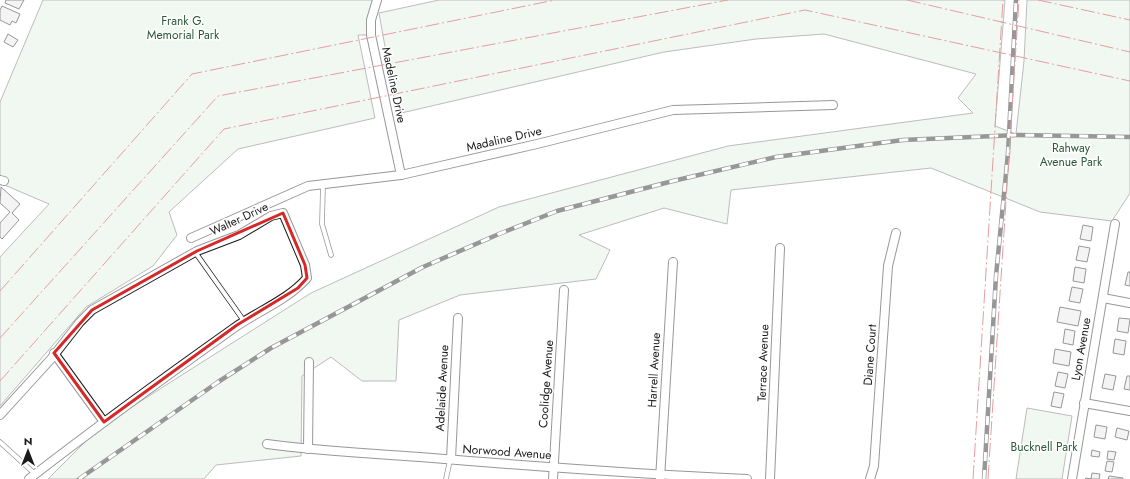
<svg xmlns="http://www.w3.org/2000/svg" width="1130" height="479" font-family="Jost,sans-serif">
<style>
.green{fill:#e0efe3;stroke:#6a6a6a}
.building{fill:#e6e6e6;stroke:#1a1a1a}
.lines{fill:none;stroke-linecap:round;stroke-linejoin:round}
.service-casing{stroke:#1a1a1a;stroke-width:5.5}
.minor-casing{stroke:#1a1a1a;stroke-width:10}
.service{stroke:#fff;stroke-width:4}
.minor{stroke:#fff;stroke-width:8}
.rail-casing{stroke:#1a1a1a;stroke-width:4.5}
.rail{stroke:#fff;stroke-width:3;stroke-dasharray:9;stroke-linecap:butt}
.power{stroke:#c62828;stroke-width:1;stroke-dasharray:14 3 2 3;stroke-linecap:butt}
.marked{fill:none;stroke:#d62828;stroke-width:3;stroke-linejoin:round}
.labels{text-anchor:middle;stroke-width:3;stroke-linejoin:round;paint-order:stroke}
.park-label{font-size:12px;fill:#2b5a34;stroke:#fff}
.street-label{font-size:12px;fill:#1a1a1a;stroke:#fff}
</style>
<rect width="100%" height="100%" fill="#fff"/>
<!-- green -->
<g class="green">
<polygon points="43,0 380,0 371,35 358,35 375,118 238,149 169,212 177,235 153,266 86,307 0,406 0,257 49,204 0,183 0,102"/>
<polygon points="439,0 1005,0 995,126 1016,134 1024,61 1027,0 1130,0 1130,193 1112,221 1040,212 931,168 731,190 727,224 664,208 579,235 610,250 596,279 460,295 399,320 396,381 362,381 331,357 302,376 301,456 216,465 204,479 48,479 100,427 311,293 499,207 728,146 973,113 958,98 976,74 824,34 756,39 664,52 397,114 379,13"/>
<polygon points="1027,408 1072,416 1062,479 1016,479"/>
</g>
<!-- building -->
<g class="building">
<polygon points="6,0 24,0 19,9 5,3"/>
<polygon points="2,6 20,14 16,23 12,21 10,25 0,20 0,10"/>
<polygon points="8,34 18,40 13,47 4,42"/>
<polygon points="1,187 20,204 12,213 19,220 2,239 0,237 0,223 10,212 0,203"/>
<polygon points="1083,225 1093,227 1091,241 1080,239"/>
<polygon points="1079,246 1090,248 1087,262 1076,260"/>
<polygon points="1075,267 1086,269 1084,283 1073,281"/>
<polygon points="1128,272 1130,272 1130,286 1125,285"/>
<polygon points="1072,287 1083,289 1080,303 1069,301"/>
<polygon points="1060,307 1081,311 1078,326 1057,322"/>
<polygon points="1119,318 1130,319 1128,333 1117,331"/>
<polygon points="1065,329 1075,331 1073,345 1063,343"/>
<polygon points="1115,339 1126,341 1124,355 1113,353"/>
<polygon points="1055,349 1071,352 1069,366 1053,363"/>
<polygon points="1058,372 1068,374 1065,388 1055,386"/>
<polygon points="1105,374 1116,376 1113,390 1102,388"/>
<polygon points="1127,376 1130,376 1130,390 1124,389"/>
<polygon points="1054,392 1064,394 1061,408 1051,406"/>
<polygon points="1096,425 1107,427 1105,439 1094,437"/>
<polygon points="1117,428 1129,431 1127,440 1115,437"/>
<polygon points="1092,450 1100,452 1099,457 1091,456"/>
<polygon points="1108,451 1116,452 1114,460 1107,459"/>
<polygon points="1107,461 1114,462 1112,472 1105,471"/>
<polygon points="1092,473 1100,474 1099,479 1085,479 1086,478 1091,479"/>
<polygon points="1109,476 1123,478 1123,479 1108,479"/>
</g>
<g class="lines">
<defs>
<g id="service">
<polyline points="323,184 322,224 331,255"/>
<polyline points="195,252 244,321"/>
<polyline points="0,442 35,474"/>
<polyline points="446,479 450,460"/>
</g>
<g id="minor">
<polyline points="377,0 371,20 371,35 401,175"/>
<polyline points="0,180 4,181"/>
<polyline points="191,238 308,186 401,175 537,144 673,110 833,105"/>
<polyline points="1103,298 1130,303"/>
<polyline points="54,353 104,422"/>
<polyline points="1084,403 1130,411"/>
<path d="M0 415 51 359 80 322 92 310 197 251 239 235 271 216 283 213 305 265 307 278C288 300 258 311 234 328 165 377 96 427 29 479"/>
<path d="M267 444C318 451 369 453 420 457 529 466 638 474 747 479"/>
<polyline points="308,449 309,362"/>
<polyline points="451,459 458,318"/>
<polyline points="553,479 564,290"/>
<polyline points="660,479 673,262"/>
<polyline points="770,479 780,248"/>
<polyline points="870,479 874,466 888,266 896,233"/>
<polyline points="1072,479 1115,224"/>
</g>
</defs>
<!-- service casing -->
<use href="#service" class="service-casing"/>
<!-- minor casing -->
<use href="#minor" class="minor-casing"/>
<!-- service -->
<use href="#service" class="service"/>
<!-- minor -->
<use href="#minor" class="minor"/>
<defs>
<g id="rail">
<polyline points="79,479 218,382 271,348 423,267 499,234 557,211 673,181 776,157 880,143 903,140 1018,135 1130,137"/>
<polyline points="984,479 996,276 1008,153 1016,0"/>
</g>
</defs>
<!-- rail casing -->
<use href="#rail" class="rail-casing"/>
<!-- rail -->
<use href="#rail" class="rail"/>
<!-- power -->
<g class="power">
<polyline points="907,0 1130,52"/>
<polyline points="1038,0 1130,20"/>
<polyline points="0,291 192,74 555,0"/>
<polyline points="0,338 218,96 728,0"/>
<polyline points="0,381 224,129 805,10 1130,81"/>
<polyline points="973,479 1003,0"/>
<polyline points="988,479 1019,0"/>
</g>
</g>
<!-- marked area -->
<path d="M0 0H1130V479H0ZM283 213 305 265 307 278 298 288 237 325 104 422 54 353 92 310 197 251Z" fill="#fff" fill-opacity=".55" fill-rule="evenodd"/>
<path class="marked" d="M283 213 305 265 307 278 298 288 237 325 104 422 54 353 92 310 197 251Z"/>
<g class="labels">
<!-- park labels -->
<g class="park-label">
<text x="183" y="25">Frank G.<tspan x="183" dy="14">Memorial Park</tspan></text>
<text x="1071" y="152">Rahway<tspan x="1071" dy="14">Avenue Park</tspan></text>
<text x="1044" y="451">Bucknell Park</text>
</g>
<!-- street labels -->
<g class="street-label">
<text transform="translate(394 85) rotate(78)" y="4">Madeline Drive</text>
<text transform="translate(504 139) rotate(-13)" y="4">Madaline Drive</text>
<text transform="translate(239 219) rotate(-25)" y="4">Walter Drive</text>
<text transform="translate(1081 349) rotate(-80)" y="4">Lyon Avenue</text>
<text transform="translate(870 355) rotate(-86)" y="4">Diane Court</text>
<text transform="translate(763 363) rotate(-88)" y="4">Terrace Avenue</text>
<text transform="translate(654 370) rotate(-87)" y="4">Harrell Avenue</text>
<text transform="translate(546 384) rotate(-86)" y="4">Coolidge Avenue</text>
<text transform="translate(442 388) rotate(-87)" y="4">Adelaide Avenue</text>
<text transform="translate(507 452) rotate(4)" y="4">Norwood Avenue</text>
</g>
</g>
<!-- north arrow -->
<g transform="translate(28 451)" stroke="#ffffff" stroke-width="3" paint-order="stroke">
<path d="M0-3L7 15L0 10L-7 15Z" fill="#1a1a1a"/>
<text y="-6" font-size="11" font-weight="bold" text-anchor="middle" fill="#1a1a1a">N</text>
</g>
</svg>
